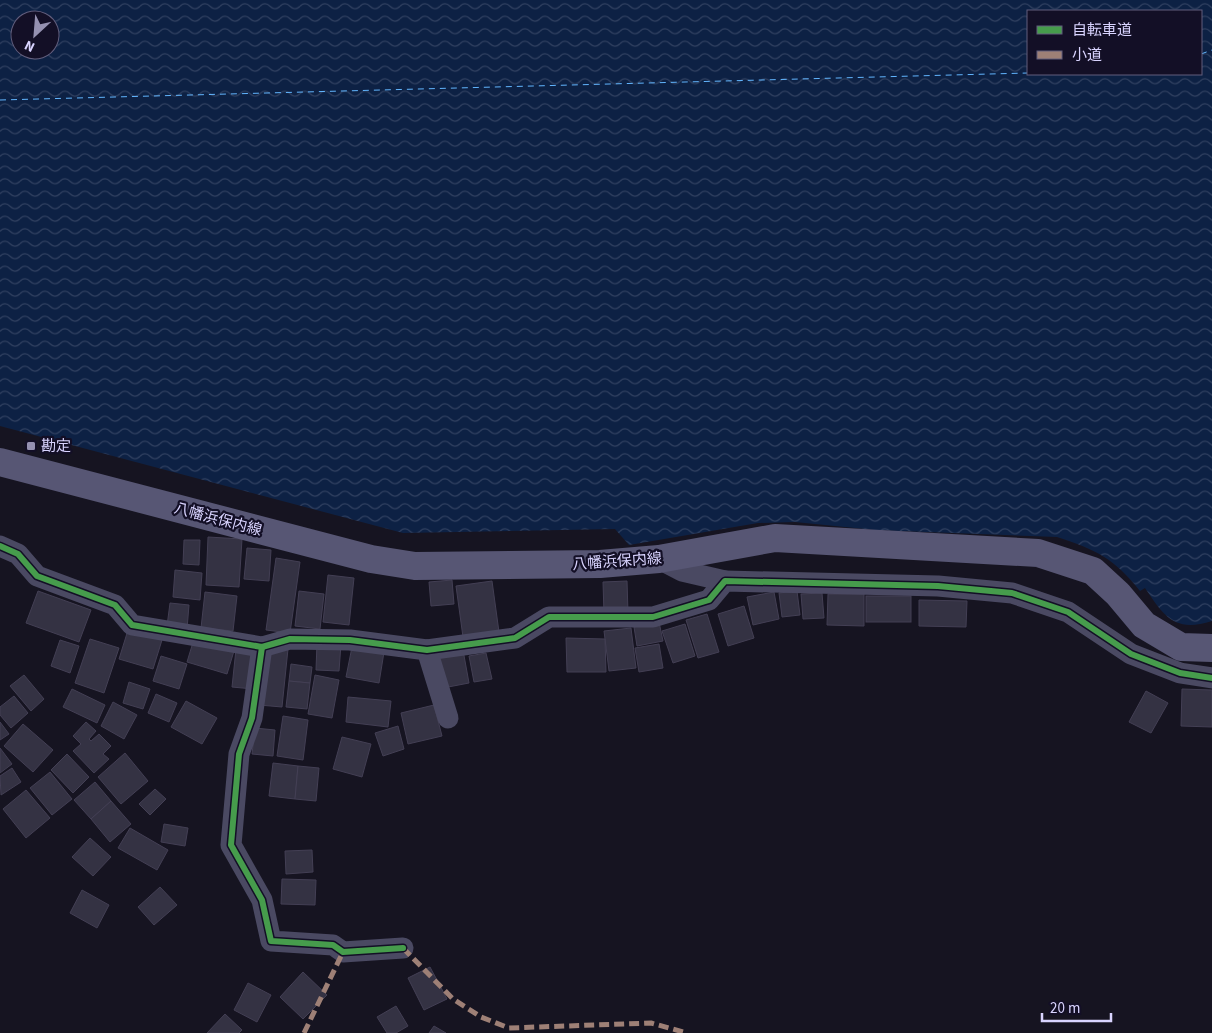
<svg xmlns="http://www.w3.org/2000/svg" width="1212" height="1033" font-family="'Source Sans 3','Noto Sans JP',sans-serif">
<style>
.water{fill:url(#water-waves);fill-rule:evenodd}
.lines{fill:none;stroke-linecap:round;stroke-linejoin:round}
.ferry{stroke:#62b6ff;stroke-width:1;stroke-dasharray:6 5;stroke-linecap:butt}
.building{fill:#343243;stroke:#433f54}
.minor{stroke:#4a4962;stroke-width:21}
.secondary{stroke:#575674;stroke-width:28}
.quiet{stroke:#9e8076;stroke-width:5;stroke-dasharray:10 5;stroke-linecap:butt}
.cycleway-casing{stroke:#130f26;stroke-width:9}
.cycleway{stroke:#469c4c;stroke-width:6}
.poi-dot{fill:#9591b1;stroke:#130f26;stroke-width:2}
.labels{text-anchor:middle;stroke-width:4.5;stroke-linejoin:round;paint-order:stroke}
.poi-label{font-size:15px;fill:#d9d4ff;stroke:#130f26;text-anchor:start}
.street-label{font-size:15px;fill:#d9d4ff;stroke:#130f26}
</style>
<defs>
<pattern id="water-waves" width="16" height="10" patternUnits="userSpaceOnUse" patternTransform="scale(1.25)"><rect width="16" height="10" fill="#0d2144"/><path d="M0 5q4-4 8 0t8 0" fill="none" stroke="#304060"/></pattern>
</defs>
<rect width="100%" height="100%" fill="#161421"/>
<!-- water -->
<path class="water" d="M0 0H1212V621C1174 633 1164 616 1145 588L1140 591C1115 559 1095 549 1057 537L875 530 795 522 758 523 629 545 615 529 403 533 0 426ZM1028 11H1201V74H1028ZM20 20H50V50H20Z"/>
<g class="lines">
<!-- ferry -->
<g class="ferry">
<polyline points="1201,54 1212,50"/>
<polyline points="0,100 1028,73"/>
</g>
</g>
<!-- building -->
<g class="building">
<polygon points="208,537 242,539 239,587 206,585"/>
<polygon points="184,540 200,540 199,565 183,564"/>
<polygon points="247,548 271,550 269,581 244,579"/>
<polygon points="276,558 300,562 290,633 266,630"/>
<polygon points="175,570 202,573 200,600 173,597"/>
<polygon points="328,575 354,578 349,625 323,622"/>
<polygon points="452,580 454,604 431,606 429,582"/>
<polygon points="492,581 499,632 463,637 456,586"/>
<polygon points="627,581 628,613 604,614 603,582"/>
<polygon points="38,591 91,610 79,642 26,623"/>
<polygon points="299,591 324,594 320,629 295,626"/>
<polygon points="797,591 800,615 782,617 779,593"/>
<polygon points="205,592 237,596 233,631 201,628"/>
<polygon points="774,592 779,619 753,625 747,597"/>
<polygon points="822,593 824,618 803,619 801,594"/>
<polygon points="828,594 864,594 864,626 827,625"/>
<rect x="866" y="596" width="45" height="26"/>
<polygon points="919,600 967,601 966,627 919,626"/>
<polygon points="170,603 189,605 187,629 167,626"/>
<polygon points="744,606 754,638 728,646 718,614"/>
<polygon points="707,614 719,652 698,658 686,620"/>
<polygon points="659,622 663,641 637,646 634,627"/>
<polygon points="685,624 695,656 673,663 662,631"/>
<polygon points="631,628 636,668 609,671 604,631"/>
<polygon points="128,630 162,640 153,669 119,659"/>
<polygon points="566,638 605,639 606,672 567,672"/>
<polygon points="90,639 119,648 104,693 75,683"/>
<polygon points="194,639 234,651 227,674 187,662"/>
<polygon points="60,640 79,646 70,673 51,666"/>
<polygon points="317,643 341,644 339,671 316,670"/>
<polygon points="659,644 663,668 639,672 635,648"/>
<polygon points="265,647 288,649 282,707 259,705"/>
<polygon points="352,647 384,652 379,683 346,677"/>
<polygon points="236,649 257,651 253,689 232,687"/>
<polygon points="463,650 469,683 443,688 437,655"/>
<polygon points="486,653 492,679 474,682 469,656"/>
<polygon points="161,656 187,664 179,689 153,681"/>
<polygon points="291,664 312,667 310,683 289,681"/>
<polygon points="24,675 44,699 31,711 10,686"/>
<polygon points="315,675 339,680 332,718 308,714"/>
<polygon points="289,681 310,683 307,709 286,707"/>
<polygon points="129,682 150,689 143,709 123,703"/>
<polygon points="72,689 105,705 97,723 63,707"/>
<polygon points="1182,689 1212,690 1212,727 1181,726"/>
<polygon points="1146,691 1168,703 1151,733 1129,722"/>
<polygon points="156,694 177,703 169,722 148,713"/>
<polygon points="14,696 28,713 11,728 0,715 0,707"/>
<polygon points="348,697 391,701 388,727 346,722"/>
<polygon points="186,701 217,718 202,744 171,727"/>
<polygon points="113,702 137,715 124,739 101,726"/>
<polygon points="434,705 442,736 408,744 401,713"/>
<polygon points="283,716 308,720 303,760 277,756"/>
<polygon points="0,722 9,734 0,740"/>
<polygon points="86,722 96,731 89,739 91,741 99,734 111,746 103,754 109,759 94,773 73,751 81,744 73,736"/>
<polygon points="23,724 53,750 33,772 4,746"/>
<polygon points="398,726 404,749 383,756 375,733"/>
<polygon points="255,728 275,730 273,756 252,754"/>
<polygon points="342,737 371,744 362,777 333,769"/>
<polygon points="0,748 12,764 0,773"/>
<polygon points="125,753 148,781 121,804 98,777"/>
<polygon points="67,754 89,777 73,793 51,770"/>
<polygon points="273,763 298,766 295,799 269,796"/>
<polygon points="298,766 319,768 316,801 295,799"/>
<polygon points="12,768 21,782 1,795 0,776"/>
<polygon points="50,772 72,799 52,815 30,788"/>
<polygon points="95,782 111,801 91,819 74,800"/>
<polygon points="155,789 166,799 150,815 139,804"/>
<polygon points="26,790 50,818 26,838 3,809"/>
<polygon points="111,801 131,824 110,842 91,819"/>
<polygon points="164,824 188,828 185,846 161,842"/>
<polygon points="130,828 168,850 157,870 118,848"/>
<polygon points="90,838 111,857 93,876 72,857"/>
<polygon points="312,850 313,872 286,874 285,851"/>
<polygon points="282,879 316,880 315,905 281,904"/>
<polygon points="160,887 177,905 154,925 138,907"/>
<polygon points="82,890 109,905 97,928 70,913"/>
<polygon points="430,967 447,999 424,1010 408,978"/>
<polygon points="303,972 327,995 303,1019 280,997"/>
<polygon points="248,983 271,995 257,1022 234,1010"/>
<polygon points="396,1006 408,1026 396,1033 387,1033 377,1017"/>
<polygon points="225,1014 242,1030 239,1033 207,1033"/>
<polygon points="434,1026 446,1033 429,1033"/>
</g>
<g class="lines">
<!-- minor -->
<g class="minor">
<polyline points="0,546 18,554 37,576 115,605 132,625 262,647 290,639 350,640 427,650 515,638 549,617 653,617 709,600 725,581 938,586 1012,593 1068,612 1131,654 1180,673 1212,678"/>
<polyline points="659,559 682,571 725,581"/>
<polyline points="262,647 252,718 239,754 231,845 262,900 271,941 333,945 343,952 403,948"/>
<polyline points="427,650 448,718"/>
</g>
<!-- secondary -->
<polyline class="secondary" points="0,462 371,559 415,566 600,564 659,559 775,538 1038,553 1093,571 1118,594 1144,625 1181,647 1212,648"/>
<!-- quiet -->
<g class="quiet">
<polyline points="403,948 453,999 481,1017 509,1028 651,1023 687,1033"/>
<polyline points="304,1033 343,952"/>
</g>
<defs>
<g id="cycleway">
<polyline points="0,546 18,554 37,576 115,605 132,625 262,647 290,639 350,640 427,650 515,638 549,617 653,617 709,600 725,581 938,586 1012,593 1068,612 1131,654 1180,673 1212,678"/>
<polyline points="262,647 252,718 239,754 231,845 262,900 271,941 333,945 343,952 403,948"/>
</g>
</defs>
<!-- cycleway casing -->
<use href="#cycleway" class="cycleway-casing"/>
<!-- cycleway -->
<use href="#cycleway" class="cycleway"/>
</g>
<!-- markers -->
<rect class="poi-dot" x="26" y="441" width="10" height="10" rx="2.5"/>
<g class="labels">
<!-- poi labels -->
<g class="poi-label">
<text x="41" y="451">勘定</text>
</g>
<!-- street labels -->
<g class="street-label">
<text transform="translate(218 519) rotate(15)" y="5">八幡浜保内線</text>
<text transform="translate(617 561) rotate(-4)" y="5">八幡浜保内線</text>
</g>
</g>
<!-- legend -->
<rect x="1027" y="10" width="175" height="65" fill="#130f26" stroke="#625e7d"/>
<rect x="1037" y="26" width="25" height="8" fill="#469c4c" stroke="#625e7d"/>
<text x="1072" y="35" font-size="15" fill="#d9d4ff">自転車道</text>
<rect x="1037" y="51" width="25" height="8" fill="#9e8076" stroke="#625e7d"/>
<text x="1072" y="60" font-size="15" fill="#d9d4ff">小道</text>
<!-- north arrow -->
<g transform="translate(35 35) rotate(206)"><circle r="24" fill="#130f26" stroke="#625e7d"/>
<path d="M0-4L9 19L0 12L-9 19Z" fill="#9591b1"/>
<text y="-8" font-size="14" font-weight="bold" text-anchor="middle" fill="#d9d4ff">N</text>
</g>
<!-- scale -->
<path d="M1042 1013v8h69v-8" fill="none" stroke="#d9d4ff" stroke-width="2.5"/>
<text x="1050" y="1013" font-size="15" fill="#d9d4ff" stroke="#130f26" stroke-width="4" paint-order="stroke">20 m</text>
</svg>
